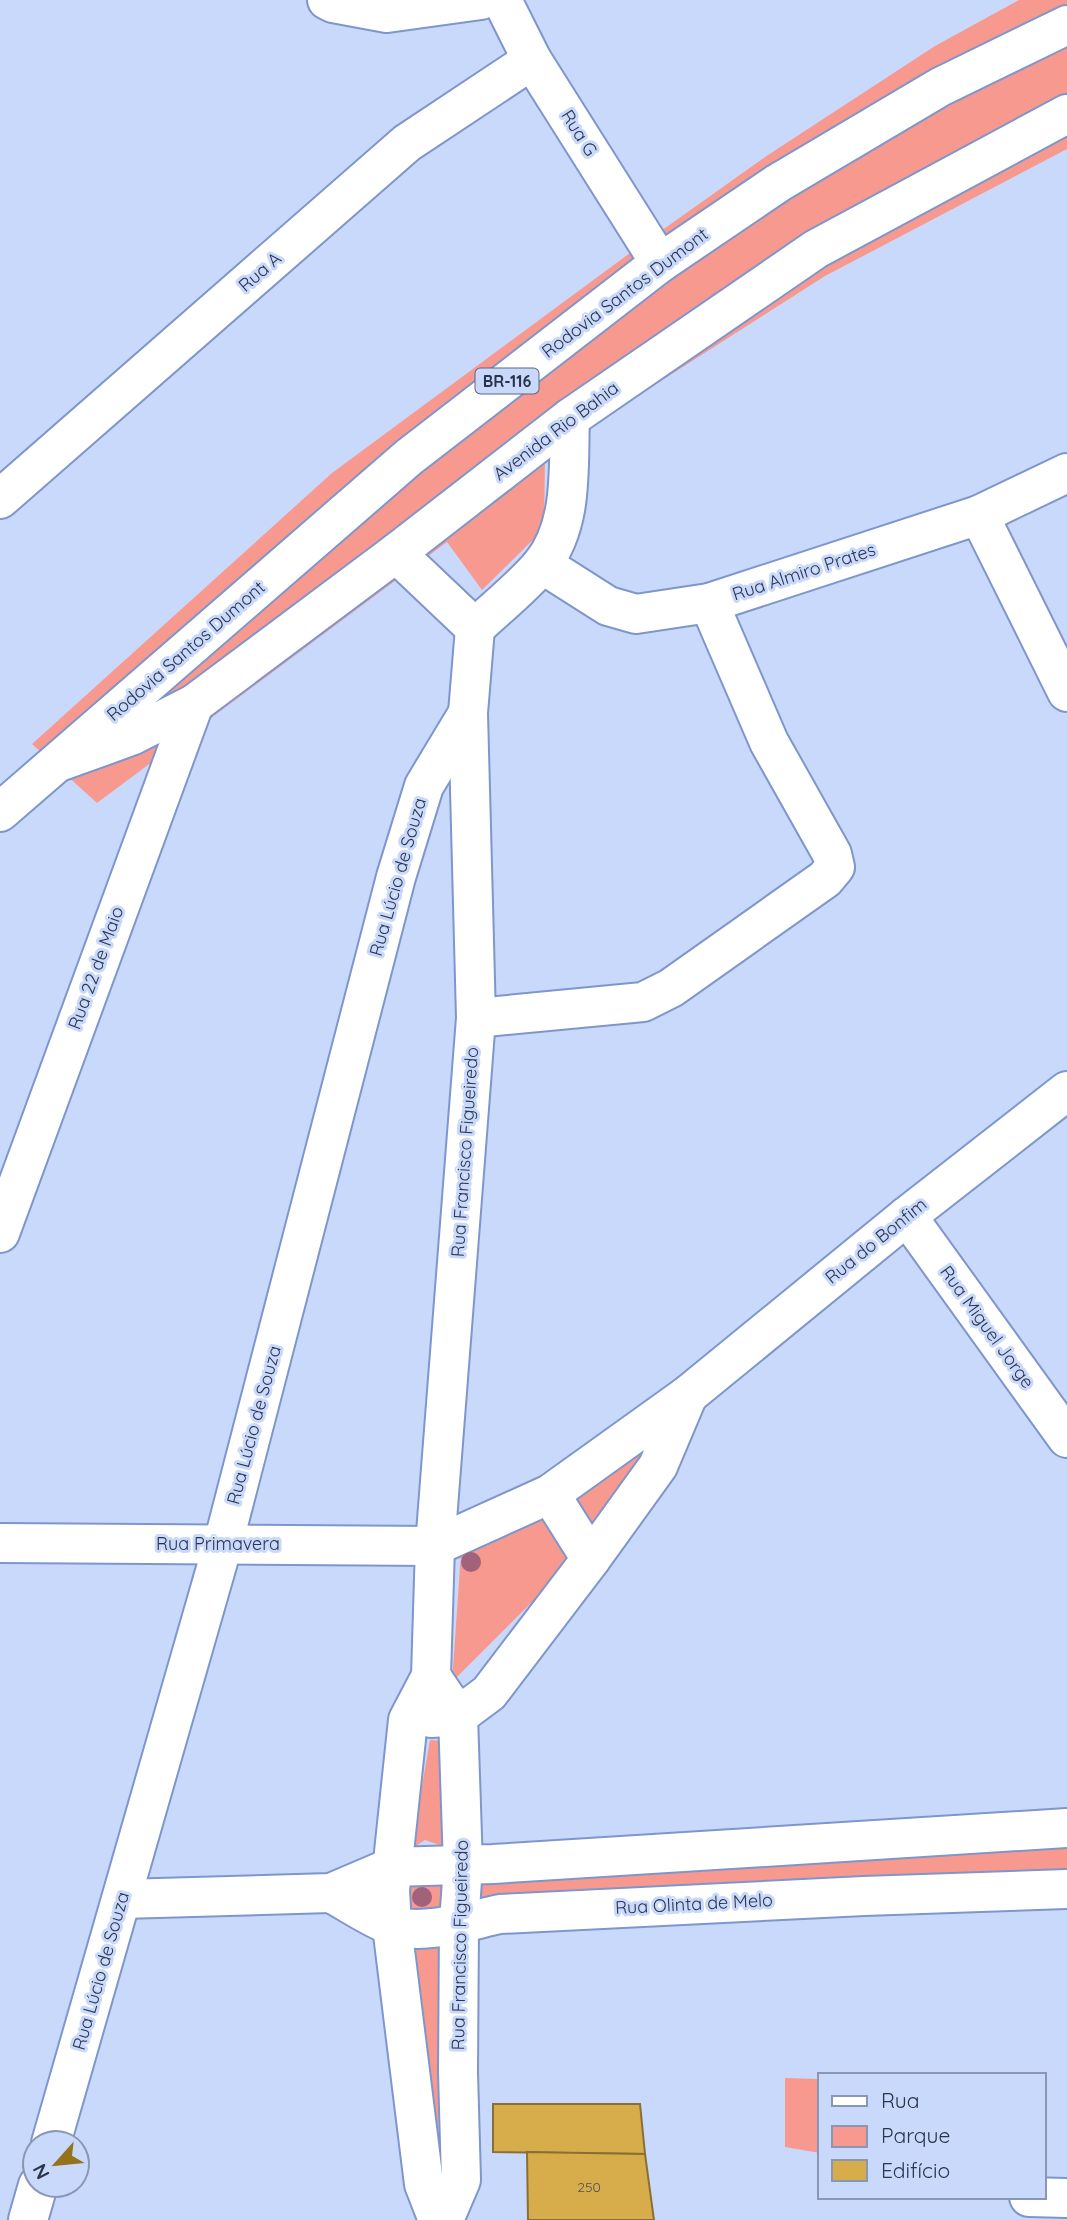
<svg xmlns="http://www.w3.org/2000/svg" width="1067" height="2220" font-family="Quicksand,sans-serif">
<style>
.green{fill:#f89990}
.building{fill:#d7ad4b;stroke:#896f34;stroke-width:2}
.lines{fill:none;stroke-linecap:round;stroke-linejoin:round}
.minor-casing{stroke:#7e96cc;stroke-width:42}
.major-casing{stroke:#7e96cc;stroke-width:42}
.highway-casing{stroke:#7e96cc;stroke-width:42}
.minor{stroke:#fff;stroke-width:38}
.major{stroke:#fff;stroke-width:38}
.highway{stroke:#fff;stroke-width:38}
.tree{fill:#a26279}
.labels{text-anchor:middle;stroke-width:6;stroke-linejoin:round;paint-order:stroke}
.number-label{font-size:14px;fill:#55524a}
.shield{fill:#c9d9fb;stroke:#5a667f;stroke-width:2}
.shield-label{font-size:16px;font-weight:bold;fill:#2a344a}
.street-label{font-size:18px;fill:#2a344a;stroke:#c9d9fb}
</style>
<rect width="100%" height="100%" fill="#c9d9fb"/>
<!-- green -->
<g class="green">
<polygon points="1019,0 1067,0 1067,149 825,276 545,455 544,529 482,590 447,542 97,803 32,744 332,473 630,253 768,155 935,46"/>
<polygon points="654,1438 596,1538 452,1682 461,1553"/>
<polygon points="430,1740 447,1741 448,1848 425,1840 411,1849"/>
<polygon points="1067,1848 1067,1881 482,1909 481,1878"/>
<polygon points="420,1867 446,1887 449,1902 418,1923 395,1886"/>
<polygon points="443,1936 438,2144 404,1941"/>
<polygon points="785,2078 820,2079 820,2153 785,2147"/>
</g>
<!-- building -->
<g class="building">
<polygon points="493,2104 640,2104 645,2154 493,2152"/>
<polygon points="527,2152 645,2154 654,2220 528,2220"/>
</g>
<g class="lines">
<defs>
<g id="minor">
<polyline points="327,0 333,3 387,13 481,0"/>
<polyline points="502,0 532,60 660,263"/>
<polyline points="0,499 407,143 532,60"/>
<polyline points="979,515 1067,692"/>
<polyline points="396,553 475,628"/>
<polyline points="542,564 608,606 636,614 709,603 979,515 1067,473"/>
<path d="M475 628C496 608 524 586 542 564 574 524 568 466 570 418"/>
<polyline points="476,1018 643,1002 671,988 825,879 835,867 832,854 769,742 709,603"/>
<polyline points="907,1216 1067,1438"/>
<polyline points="0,1233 194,704"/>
<polyline points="550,1494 591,1559"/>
<polyline points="0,1543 435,1546 550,1494 688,1395 907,1216 1067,1091"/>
<polyline points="431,1676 458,1716 463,1866 459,1923 458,2072 461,2180 444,2220"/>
<polyline points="431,1718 458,1716 489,1693 591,1559 658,1466 688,1395"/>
<path d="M331 1893C348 1902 376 1921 393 1926 427 1935 467 1921 500 1914L864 1896 1067 1889"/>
<polyline points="122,1899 331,1893 392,1867 493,1864 1067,1828"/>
<polyline points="51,2143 223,1544 396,877 424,786 468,713"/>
<polyline points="1029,2197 1067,2198"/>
<polyline points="28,2220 38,2185"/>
<polyline points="438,2220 424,2184 392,1926 390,1890 408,1720 431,1676 435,1546 476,1018 468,713 475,628"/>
</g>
<polyline id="major" points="59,762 131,736 194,704 396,553 570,418 816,249 1067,114"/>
<polyline id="highway" points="0,812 409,457 660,263 778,183 940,87 1067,25"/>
</defs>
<!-- minor casing -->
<use href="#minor" class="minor-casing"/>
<!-- major casing -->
<use href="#major" class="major-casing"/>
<!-- highway casing -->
<use href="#highway" class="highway-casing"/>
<!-- minor -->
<use href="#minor" class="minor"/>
<!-- major -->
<use href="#major" class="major"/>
<!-- highway -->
<use href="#highway" class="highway"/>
</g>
<!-- trees -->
<g class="tree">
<circle cx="471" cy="1562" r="10"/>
<circle cx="422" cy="1897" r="10"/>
</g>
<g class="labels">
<!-- number labels -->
<g class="number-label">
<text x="589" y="2192">250</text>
</g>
<!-- shield labels -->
<rect class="shield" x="475.5" y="368.5" width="63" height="25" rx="5"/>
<g class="shield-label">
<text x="507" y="387">BR-116</text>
</g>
<!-- street labels -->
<g class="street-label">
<text transform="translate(579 133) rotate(58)" y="6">Rua G</text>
<text transform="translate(260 272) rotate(-41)" y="6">Rua A</text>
<text transform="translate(625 293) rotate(-37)" y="6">Rodovia Santos Dumont</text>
<text transform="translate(556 431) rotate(-37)" y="6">Avenida Rio Bahia</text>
<text transform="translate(804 572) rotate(-18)" y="6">Rua Almiro Prates</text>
<text transform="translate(186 651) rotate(-41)" y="6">Rodovia Santos Dumont</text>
<text transform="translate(398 877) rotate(-74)" y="6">Rua Lúcio de Souza</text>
<text transform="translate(96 968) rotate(-70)" y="6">Rua 22 de Maio</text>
<text transform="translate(465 1152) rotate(-86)" y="6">Rua Francisco Figueiredo</text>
<text transform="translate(876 1241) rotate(-39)" y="6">Rua do Bonfim</text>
<text transform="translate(987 1327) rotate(54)" y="6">Rua Miguel Jorge</text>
<text transform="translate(254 1425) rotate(-75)" y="6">Rua Lúcio de Souza</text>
<text x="218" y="1550">Rua Primavera</text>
<text transform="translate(694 1904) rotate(-3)" y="6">Rua Olinta de Melo</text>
<text transform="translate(460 1945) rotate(-89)" y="6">Rua Francisco Figueiredo</text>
<text transform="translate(101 1971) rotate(-74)" y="6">Rua Lúcio de Souza</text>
</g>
</g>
<!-- legend -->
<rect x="818" y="2073" width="228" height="126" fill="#c9d9fb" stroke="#8997b4" stroke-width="2"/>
<rect x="832" y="2096" width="35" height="10" fill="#ffffff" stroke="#8997b4" stroke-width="2"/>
<text x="881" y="2108" font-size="21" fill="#2a344a">Rua</text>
<rect x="832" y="2126" width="35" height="21" fill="#f89990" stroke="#8997b4" stroke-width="2"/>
<text x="881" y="2143" font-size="21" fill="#2a344a">Parque</text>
<rect x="832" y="2160" width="35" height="21" fill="#d7ad4b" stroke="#8997b4" stroke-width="2"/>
<text x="881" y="2178" font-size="21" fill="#2a344a">Edifício</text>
<!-- north arrow -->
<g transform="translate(56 2164) rotate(243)"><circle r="33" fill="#c9d9fb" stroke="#8997b4" stroke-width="2"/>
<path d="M0-5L12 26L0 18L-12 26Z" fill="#95731c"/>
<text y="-10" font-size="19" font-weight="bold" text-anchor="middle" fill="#2a344a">N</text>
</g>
</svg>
